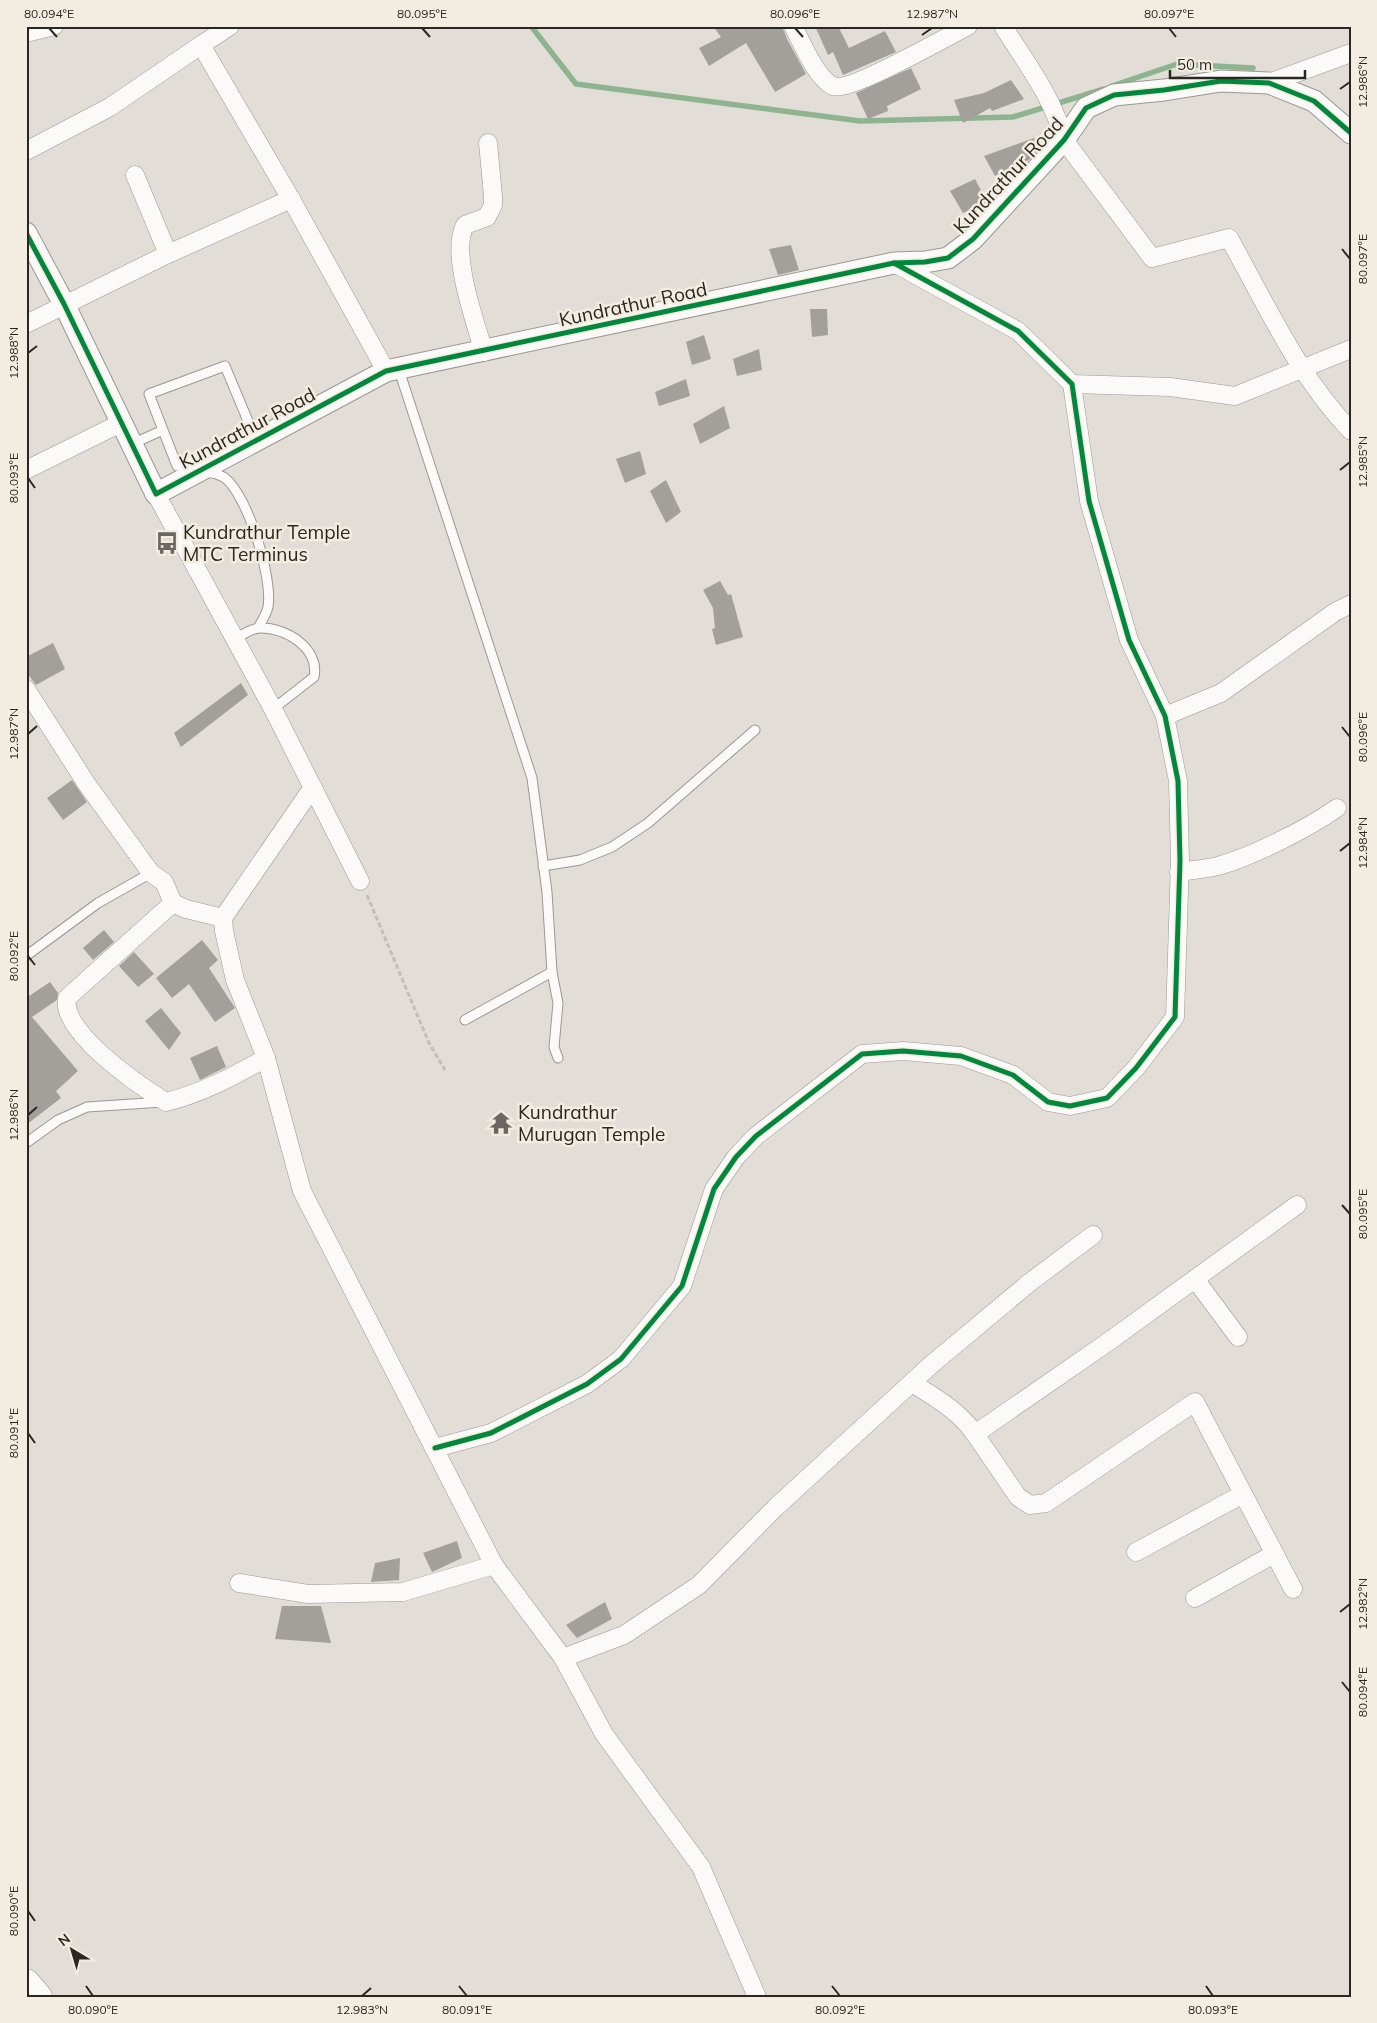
<svg xmlns="http://www.w3.org/2000/svg" width="1377" height="2023" font-family="Mulish,sans-serif">
<style>
.lines{fill:none;stroke-linecap:round;stroke-linejoin:round}
.stream{stroke:#8db48f;stroke-width:5.5}
.building{fill:#a39f9b}
.service-casing{stroke:#9b9893;stroke-width:11}
.minor-casing{stroke:#9b9893;stroke-width:19}
.tertiary-casing{stroke:#9b9893;stroke-width:23}
.primary-casing{stroke:#9b9893;stroke-width:29}
.path{stroke:#c0bebc;stroke-width:3;stroke-dasharray:5 2.5;stroke-linecap:butt}
.service{stroke:#fbfaf9;stroke-width:9}
.minor{stroke:#fbfaf9;stroke-width:18}
.tertiary{stroke:#fbfaf9;stroke-width:21}
.primary{stroke:#fbfaf9;stroke-width:28}
.cycleway-casing{stroke:#f3ece0;stroke-width:8}
.cycleway{stroke:#00873e;stroke-width:5}
.ticks{fill:none;stroke:#2a2723;stroke-width:2}
.labels{text-anchor:middle;stroke-width:5;stroke-linejoin:round;paint-order:stroke}
.street-label{font-size:19px;fill:#2a2723;stroke:#f3ece0}
.poi-label{font-size:19px;fill:#2a2723;stroke:#f3ece0;text-anchor:start}
.neatline{fill:none;stroke:#2a2723;stroke-width:2}
.ticks-label{font-size:12px;text-anchor:middle;fill:#2a2723}
</style>
<rect width="100%" height="100%" fill="#e2ded7"/>
<g class="lines">
<!-- stream -->
<g class="stream">
<polyline points="531,26 576,84 860,121 1013,117 1104,89"/>
<polyline points="1112,86 1177,64 1253,68"/>
</g>
</g>
<!-- building -->
<g class="building">
<polygon points="713,26 782,26 787,39 806,74 775,92 746,43 709,66 699,48 721,37"/>
<polygon points="815,26 838,26 849,48 885,31 896,52 843,75 833,52 828,55"/>
<polygon points="911,68 921,89 887,106 888,111 868,119 856,93"/>
<polygon points="1011,80 1024,99 992,111 990,108 963,123 954,100 984,93"/>
<polygon points="1034,138 1039,149 1029,160 995,176 984,156"/>
<polygon points="975,179 987,202 963,213 950,191"/>
<polygon points="791,245 799,270 778,275 769,249"/>
<polygon points="810,309 827,309 828,335 812,337"/>
<polygon points="704,335 711,359 692,365 686,342"/>
<polygon points="759,349 762,370 737,376 733,359"/>
<polygon points="686,379 690,396 659,406 655,392"/>
<polygon points="724,406 730,428 700,444 693,424"/>
<polygon points="640,451 646,474 625,483 616,459"/>
<polygon points="666,480 681,512 666,523 650,491"/>
<polygon points="720,581 728,595 731,594 743,637 716,645 712,629 715,628 713,608 703,590"/>
<polygon points="53,643 65,669 36,685 26,672 26,657"/>
<polygon points="241,683 248,695 181,747 174,733"/>
<polygon points="72,780 87,802 63,820 47,798"/>
<polygon points="104,930 114,942 93,960 83,948"/>
<polygon points="202,940 218,960 209,968 235,1008 215,1022 189,984 172,998 156,978"/>
<polygon points="134,952 154,974 138,987 119,966"/>
<polygon points="50,982 58,993 57,1000 32,1017 78,1071 56,1091 61,1098 26,1125 26,998"/>
<polygon points="161,1008 181,1033 169,1050 145,1021"/>
<polygon points="217,1046 226,1067 200,1080 190,1058"/>
<polygon points="457,1541 462,1558 432,1572 423,1553"/>
<polygon points="400,1558 399,1580 371,1582 375,1563"/>
<polygon points="605,1602 612,1619 577,1638 566,1625"/>
<polygon points="282,1606 321,1606 331,1643 275,1639"/>
</g>
<g class="lines">
<defs>
<g id="service">
<polyline points="399,370 532,778 547,892 552,972 558,1003 554,1047 558,1058"/>
<polyline points="132,444 163,430 149,394 225,366 253,433 177,466 163,430"/>
<path d="M207 472C214 473 219 474 225 478 248 496 273 578 268 607 266 615 262 621 258 628"/>
<path d="M235 639C242 635 252 628 260 628 285 627 320 648 314 677L273 709"/>
<polyline points="543,866 580,860 612,847 648,823 755,730"/>
<polyline points="26,956 98,903 151,873"/>
<polyline points="465,1020 552,972"/>
<polyline points="26,1143 58,1120 87,1107 163,1102"/>
</g>
<g id="minor">
<path d="M793 26C802 43 816 78 833 86 849 93 948 36 968 26"/>
<path d="M1003 26C1026 63 1053 97 1064 140L1152 258 1229 238C1266 304 1298 376 1351 431"/>
<polyline points="26,33 54,26"/>
<polyline points="201,45 230,26"/>
<polyline points="1269,83 1351,53"/>
<polyline points="26,151 110,107 201,45 291,199 386,371"/>
<polyline points="135,175 168,254"/>
<polyline points="26,324 168,254 291,199"/>
<path d="M484 352C475 321 450 253 465 225L487 217 493 205V196L488 143"/>
<polyline points="1072,384 1170,387 1235,396 1351,349"/>
<polyline points="26,470 121,423"/>
<polyline points="156,494 273,709 360,881"/>
<polyline points="26,689 86,783 151,873 164,882 173,903 186,909 223,918"/>
<polyline points="1165,716 1221,693 1335,612 1351,604"/>
<polyline points="313,787 223,918 224,931 235,980 266,1058 302,1191 494,1565 563,1658 604,1734 701,1867 757,1997"/>
<path d="M1179 872C1192 870 1205 869 1218 866 1253 856 1307 829 1337 808"/>
<path d="M173 903 67 998C60 1032 140 1086 166 1102 203 1093 233 1076 266 1058"/>
<polyline points="1195,1279 1238,1337"/>
<path d="M912 1383C936 1398 959 1411 975 1434L1108 1342 1297 1205"/>
<polyline points="975,1434 1018,1497 1030,1505 1046,1503 1195,1402 1293,1589"/>
<polyline points="435,1448 491,1433 587,1384 621,1359 682,1286 714,1189 736,1157 756,1136 862,1054 903,1051 961,1056 1013,1075 1048,1102 1070,1106 1107,1098 1136,1068 1175,1017 1180,861 1178,781 1165,716 1129,640 1089,501 1072,384 1018,331 894,263"/>
<polyline points="1136,1552 1243,1494"/>
<polyline points="239,1583 308,1594 403,1592 494,1565"/>
<polyline points="1195,1598 1274,1554"/>
<polyline points="563,1658 624,1635 699,1585 775,1508 932,1364 1029,1283 1093,1235"/>
</g>
<polyline id="tertiary" points="26,233 64,304 156,494 386,371 894,263 925,262 948,258 973,239 1064,140 1086,108 1114,95 1164,90 1221,81 1269,83 1314,101 1351,133"/>
<polyline id="primary" points="26,1983 38,1997"/>
</defs>
<!-- service casing -->
<use href="#service" class="service-casing"/>
<!-- minor casing -->
<use href="#minor" class="minor-casing"/>
<!-- tertiary casing -->
<use href="#tertiary" class="tertiary-casing"/>
<!-- primary casing -->
<use href="#primary" class="primary-casing"/>
<!-- path -->
<polyline class="path" points="367,895 429,1043 445,1070"/>
<!-- service -->
<use href="#service" class="service"/>
<!-- minor -->
<use href="#minor" class="minor"/>
<!-- tertiary -->
<use href="#tertiary" class="tertiary"/>
<!-- primary -->
<use href="#primary" class="primary"/>
<defs>
<g id="cycleway">
<polyline points="26,233 64,304 156,494 386,371 894,263 925,262 948,258 973,239 1064,140 1086,108 1114,95 1164,90 1221,81 1269,83 1314,101 1351,133"/>
<polyline points="435,1448 491,1433 587,1384 621,1359 682,1286 714,1189 736,1157 756,1136 862,1054 903,1051 961,1056 1013,1075 1048,1102 1070,1106 1107,1098 1136,1068 1175,1017 1180,861 1178,781 1165,716 1129,640 1089,501 1072,384 1018,331 894,263"/>
</g>
</defs>
<!-- cycleway casing -->
<use href="#cycleway" class="cycleway-casing"/>
<!-- cycleway -->
<use href="#cycleway" class="cycleway"/>
</g>
<!-- ticks -->
<path class="ticks" d="M49 28 57 37M422 28 430 37M795 28 803 37M1169 28 1176 37M922 35 932 28M1340 89 1350 82M1342 249 1350 259M28 353 37 346M1340 470 1350 462M28 478 35 488M1342 727 1350 737M28 734 37 726M1340 851 1350 843M28 956 35 965M28 1115 37 1107M1342 1205 1350 1214M28 1433 35 1443M1340 1612 1350 1604M1342 1682 1350 1692M28 1911 35 1921M86 1986 93 1996M459 1986 467 1996M832 1986 840 1996M1206 1986 1213 1996M362 1996 371 1988"/>
<!-- icons -->
<defs>
<symbol id="bus-bare" viewBox="-9 -9 18 18"><path d="M-5-6H5V4H4V6H2V4H-2V6H-4V4H-5ZM-3.5-4V0h7V-4ZM-3.5 1.2v1.5H-2V1.2ZM2 1.2v1.5H3.5V1.2Z" fill="#6a6762" stroke="#f3ece0" stroke-width="2.5" paint-order="stroke"/></symbol>
<symbol id="temple-bare" viewBox="-9 -9 18 18"><path d="M0-6L5-2H3V0L6.5 2.5H4V6H1.5V3h-3V6H-4V2.5H-6.5L-3 0V-2H-5Z" fill="#6a6762" stroke="#f3ece0" stroke-width="2.5" paint-order="stroke"/></symbol>
</defs>
<g fill-rule="evenodd">
<use href="#bus-bare" x="151" y="527" width="32" height="32"/>
<use href="#temple-bare" x="485" y="1107" width="32" height="32"/>
</g>
<g class="labels">
<!-- street labels -->
<g class="street-label">
<text transform="translate(1008 175) rotate(-47)" y="7">Kundrathur Road</text>
<text transform="translate(633 304) rotate(-12)" y="7">Kundrathur Road</text>
<text transform="translate(247 428) rotate(-28)" y="7">Kundrathur Road</text>
</g>
<!-- poi labels -->
<g class="poi-label">
<text x="183" y="539">Kundrathur Temple<tspan x="183" dy="22">MTC Terminus</tspan></text>
<text x="518" y="1119">Kundrathur<tspan x="518" dy="22">Murugan Temple</tspan></text>
</g>
</g>
<!-- border -->
<rect width="1377" height="2023" fill="none" stroke="#f3ece0" stroke-width="55"/>
<!-- north arrow -->
<g transform="translate(72 1950) rotate(322)" stroke="#f3ece0" stroke-width="4" paint-order="stroke">
<path d="M0-4L9 19L0 12L-9 19Z" fill="#2a2723"/>
<text y="-8" font-size="14" font-weight="bold" text-anchor="middle" fill="#2a2723">N</text>
</g>
<!-- scale -->
<path d="M1170 70v8h135v-8" fill="none" stroke="#2a2723" stroke-width="2.5"/>
<text x="1177" y="70" font-size="15" fill="#2a2723" stroke="#f3ece0" stroke-width="4" paint-order="stroke">50 m</text>
<rect x="28" y="28" width="1322" height="1968" class="neatline"/>
<g class="ticks-label">
<text x="49" y="18">80.094°E</text>
<text x="422" y="18">80.095°E</text>
<text x="795" y="18">80.096°E</text>
<text x="932" y="18">12.987°N</text>
<text x="1169" y="18">80.097°E</text>
<text transform="translate(1363 82) rotate(-90)" y="4">12.986°N</text>
<text transform="translate(1363 259) rotate(-90)" y="4">80.097°E</text>
<text transform="translate(14 353) rotate(-90)" y="4">12.988°N</text>
<text transform="translate(1363 462) rotate(-90)" y="4">12.985°N</text>
<text transform="translate(14 478) rotate(-90)" y="4">80.093°E</text>
<text transform="translate(14 734) rotate(-90)" y="4">12.987°N</text>
<text transform="translate(1363 737) rotate(-90)" y="4">80.096°E</text>
<text transform="translate(1363 843) rotate(-90)" y="4">12.984°N</text>
<text transform="translate(14 956) rotate(-90)" y="4">80.092°E</text>
<text transform="translate(14 1115) rotate(-90)" y="4">12.986°N</text>
<text transform="translate(1363 1214) rotate(-90)" y="4">80.095°E</text>
<text transform="translate(14 1433) rotate(-90)" y="4">80.091°E</text>
<text transform="translate(1363 1604) rotate(-90)" y="4">12.982°N</text>
<text transform="translate(1363 1692) rotate(-90)" y="4">80.094°E</text>
<text transform="translate(14 1911) rotate(-90)" y="4">80.090°E</text>
<text x="93" y="2014">80.090°E</text>
<text x="362" y="2014">12.983°N</text>
<text x="467" y="2014">80.091°E</text>
<text x="840" y="2014">80.092°E</text>
<text x="1213" y="2014">80.093°E</text>
</g>
</svg>
